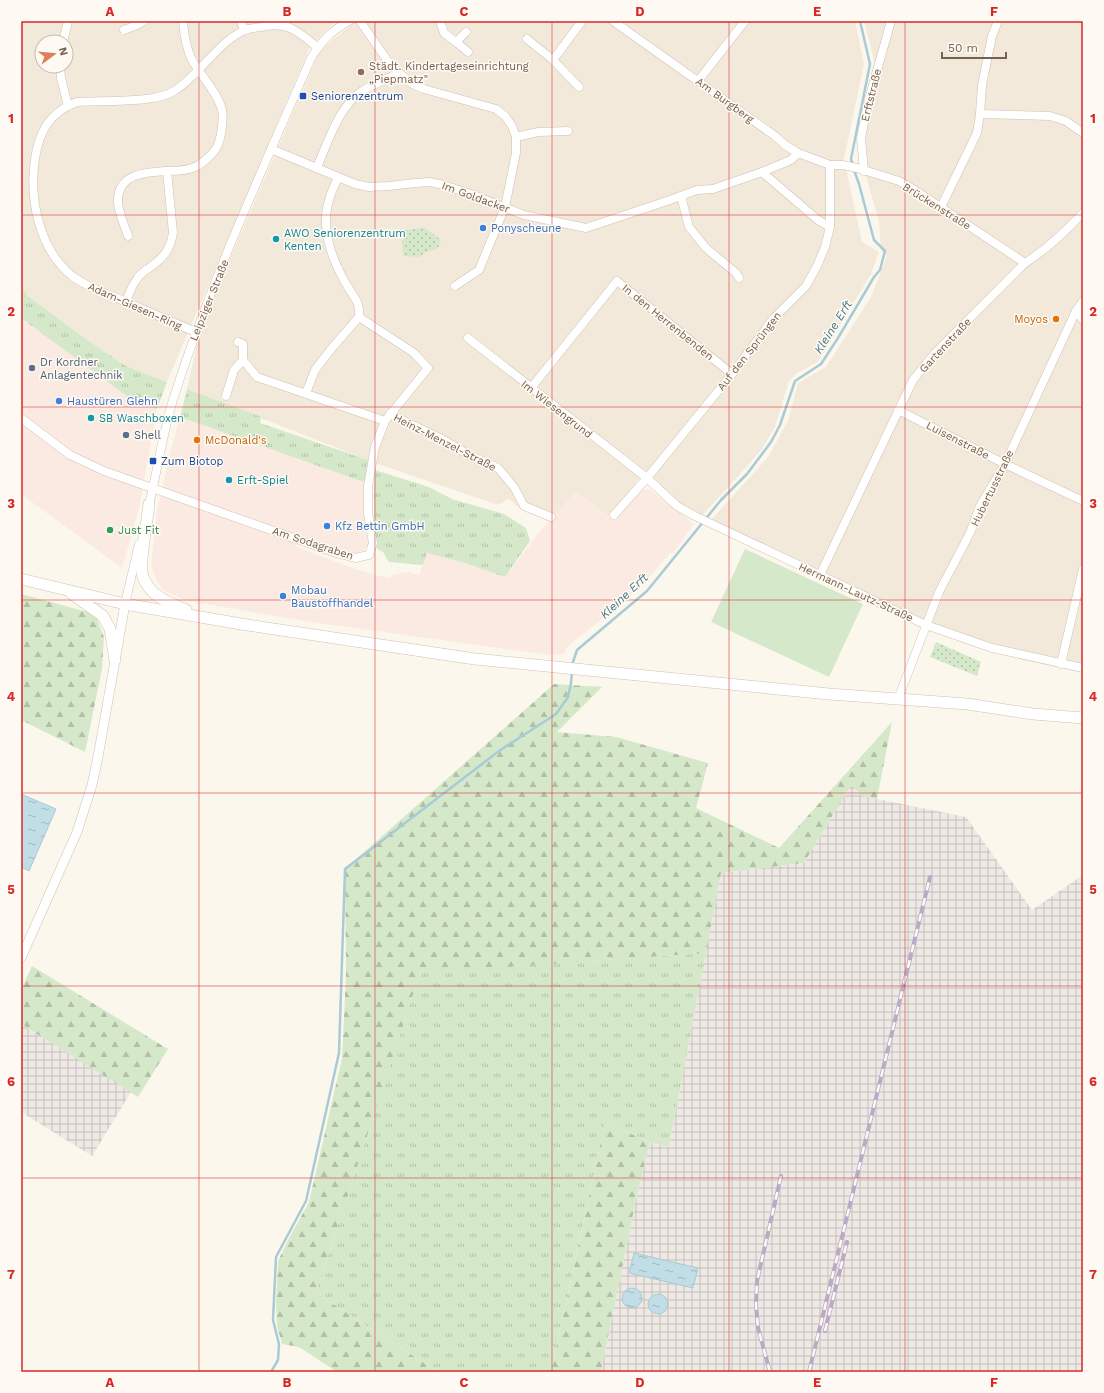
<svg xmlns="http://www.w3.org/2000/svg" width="1104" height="1393" font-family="'Work Sans',sans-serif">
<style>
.residential{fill:#f3e9db;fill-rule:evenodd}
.commercial{fill:#fbeae1}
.industrial{fill:url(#industrial-grid)}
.grass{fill:url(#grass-tufts)}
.forest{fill:url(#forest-firs)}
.park{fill:url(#park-dots)}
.pitch{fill:#d5e9ca}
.water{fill:url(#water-ripples);stroke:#a8cbd6}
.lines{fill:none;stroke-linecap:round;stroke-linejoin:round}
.stream{stroke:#a8cbd6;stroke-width:2.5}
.minor-casing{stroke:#cec0b2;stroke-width:9}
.tertiary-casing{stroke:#cec0b2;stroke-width:10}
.secondary-casing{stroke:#d0c1b0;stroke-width:12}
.minor{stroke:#fff;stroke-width:8}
.tertiary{stroke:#fff;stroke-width:9}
.secondary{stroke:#fff;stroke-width:11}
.rail-casing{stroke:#bba9c6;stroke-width:4}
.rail{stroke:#fefaf3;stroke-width:2.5;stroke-dasharray:8;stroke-linecap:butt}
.grid{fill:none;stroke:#d62828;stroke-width:1;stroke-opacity:0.55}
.education-dot{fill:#8d6e63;stroke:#fefaf3;stroke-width:1.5}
.transit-dot{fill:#1a4fb4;stroke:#fefaf3;stroke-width:1.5}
.shop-dot{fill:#3f7fe0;stroke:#fefaf3;stroke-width:1.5}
.culture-dot{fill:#0f9aa8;stroke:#fefaf3;stroke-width:1.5}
.food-dot{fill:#e8710a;stroke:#fefaf3;stroke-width:1.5}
.service-dot{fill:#5c6f8a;stroke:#fefaf3;stroke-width:1.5}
.leisure-dot{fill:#2e9e5b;stroke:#fefaf3;stroke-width:1.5}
.labels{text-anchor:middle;stroke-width:3;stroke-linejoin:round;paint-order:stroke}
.education-label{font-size:11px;fill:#785e54;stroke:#fefaf3;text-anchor:start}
.street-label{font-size:11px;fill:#766050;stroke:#fefaf3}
.transit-label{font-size:11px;fill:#164399;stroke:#fefaf3;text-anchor:start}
.shop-label{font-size:11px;fill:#366cbe;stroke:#fefaf3;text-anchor:start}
.culture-label{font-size:11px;fill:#0d838f;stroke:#fefaf3;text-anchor:start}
.food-label{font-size:11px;fill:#c56008;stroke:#fefaf3;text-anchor:end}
.service-label{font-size:11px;fill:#4e5e75;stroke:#fefaf3;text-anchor:start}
.leisure-label{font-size:11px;fill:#27864d;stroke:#fefaf3;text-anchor:start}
.water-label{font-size:12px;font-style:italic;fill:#4a7987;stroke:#fefaf3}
.neatline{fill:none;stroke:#d62828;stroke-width:1.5}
.grid-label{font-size:13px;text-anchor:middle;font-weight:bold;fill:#d62828}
</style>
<defs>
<pattern id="industrial-grid" width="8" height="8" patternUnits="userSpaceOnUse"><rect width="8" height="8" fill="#eee9e4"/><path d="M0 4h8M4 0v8" fill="none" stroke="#c5c0bb"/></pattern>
<pattern id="grass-tufts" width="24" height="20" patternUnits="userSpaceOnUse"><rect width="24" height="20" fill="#d5e9ca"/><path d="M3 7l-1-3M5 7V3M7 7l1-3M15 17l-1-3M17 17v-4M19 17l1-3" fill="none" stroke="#b1c0a6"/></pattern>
<pattern id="forest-firs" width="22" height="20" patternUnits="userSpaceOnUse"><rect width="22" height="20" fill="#d5e9ca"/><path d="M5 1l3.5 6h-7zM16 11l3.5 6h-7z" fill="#b1c0a6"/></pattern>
<pattern id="park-dots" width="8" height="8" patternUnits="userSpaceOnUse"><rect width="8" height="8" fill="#d5e9ca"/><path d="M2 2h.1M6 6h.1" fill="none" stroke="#b1c0a6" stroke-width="1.8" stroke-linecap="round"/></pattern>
<pattern id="water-ripples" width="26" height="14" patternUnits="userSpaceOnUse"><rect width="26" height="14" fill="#c1dde5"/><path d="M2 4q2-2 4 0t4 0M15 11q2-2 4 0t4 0" fill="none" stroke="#a1b7bc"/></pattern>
</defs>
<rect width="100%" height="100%" fill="#fcf7ec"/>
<!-- residential -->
<g class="residential">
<path d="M21 21H338L332 25 309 49 167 382 126 366 86 339 28 296 21 286ZM42 42H66V66H42Z"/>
<polygon points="356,21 855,21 864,64 844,159 862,242 879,252 871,274 818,362 797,373 789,381 775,427 762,449 741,473 702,516 677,503 644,473 609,516 551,519 522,510 509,499 498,505 375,463 187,389 201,326 320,50"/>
<polygon points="864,21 1083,21 1083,666 982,642 921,620 712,519 768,457 788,421 798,383 826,367 871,297 887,256 881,251 879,221 856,142 875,64"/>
</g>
<!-- commercial -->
<g class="commercial">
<polygon points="21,318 132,400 157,409 139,508 122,568 21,494"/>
<polygon points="180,417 366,483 369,544 363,551 355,554 300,535 295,546 352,568 376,575 390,578 392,575 408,572 419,575 427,553 465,563 509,572 540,531 576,491 609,516 611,513 618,518 640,490 649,489 694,524 673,554 670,553 646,581 631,595 567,647 564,654 550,655 304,621 184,600 163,590 157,581 151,566 157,511 172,446"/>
</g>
<!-- industrial -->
<g class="industrial">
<polygon points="851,785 863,796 966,817 1032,910 1083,875 1083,1372 601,1372 637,1195 650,1142 669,1147 721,873 804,863"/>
<polygon points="21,1024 131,1092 92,1156 21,1112"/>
</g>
<!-- grass -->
<g class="grass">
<polygon points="28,296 86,339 126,366 167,382 157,409 132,400 21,318 21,304"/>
<polygon points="187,389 261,417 260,423 368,460 366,483 180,417"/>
<path d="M375 470 429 487 452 499 504 514 526 528 530 541 505 577 465 563 427 553 423 565 389 562 383 552 377 549C374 522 373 497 375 470Z"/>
<polygon points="706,953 669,1147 650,1142 605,1123 551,1372 438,1372 316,1293 420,972"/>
</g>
<!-- forest -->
<g class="forest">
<polygon points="21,286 28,296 21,304"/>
<polygon points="21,594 95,614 104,637 102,669 85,752 21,720"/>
<polygon points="554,684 602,687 557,732 616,737 708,763 696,808 779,848 892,722 877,799 863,796 851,785 804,863 721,873 706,953 420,973 316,1293 438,1372 337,1372 299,1347 282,1344 277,1326 276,1304 278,1261 288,1240 309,1202 342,1058 346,975 345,869"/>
<polygon points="32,966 168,1049 138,1097 21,1024 21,990"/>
<polygon points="605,1123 650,1142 637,1195 601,1372 551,1372"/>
</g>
<!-- park -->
<g class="park">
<polygon points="424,227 441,240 438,248 424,253 420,257 403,256 402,231"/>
<polygon points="936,642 981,662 977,676 930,657"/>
</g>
<!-- pitch -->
<polygon class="pitch" points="745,549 863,604 829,677 711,622"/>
<!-- water -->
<g class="water">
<polygon points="21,794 56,809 29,871 21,867"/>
<polygon points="634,1253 698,1268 693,1288 629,1273"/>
<circle cx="632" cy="1298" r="10"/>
<circle cx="658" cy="1304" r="10"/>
</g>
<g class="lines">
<!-- stream -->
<g class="stream">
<polyline points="853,165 851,159 870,64 860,21"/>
<polyline points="572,665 577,650 647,591 721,500 747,474 771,442 780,425 795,381 821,364 838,338 874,277 880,270 885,251 874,240 859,184 854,170"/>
<polyline points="271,1372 278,1360 279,1344 273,1320 276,1257 306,1201 339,1053 345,869 499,751 556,714 568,697 571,683 572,672"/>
</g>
<defs>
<g id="minor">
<polyline points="241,21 244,30"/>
<polyline points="440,21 444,33 456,42 466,32"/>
<polyline points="613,21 775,136 785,145 798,153 830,165 843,165 857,168 899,181 913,189 1025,263"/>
<polyline points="124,30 137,25 144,21"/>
<polyline points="527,39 553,60 582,21"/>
<polyline points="63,42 68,21"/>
<polyline points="456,42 468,52"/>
<polyline points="553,60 579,87"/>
<polyline points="60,66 61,78 68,106"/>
<polyline points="399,73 413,84 424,89 496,109 505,116 512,126 516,137 516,153 505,207 479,270 455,286"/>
<polyline points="698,81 745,21"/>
<polyline points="980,114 1050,116 1066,121 1083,133"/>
<polyline points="516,137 538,132 568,131"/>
<polyline points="271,149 355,184 369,187 389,186 415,183 429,182 440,184 471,194 524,215 586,228 667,201 697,190 713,189 762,172 791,160 798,153"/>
<path d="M317 167C328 142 339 106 362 91 373 84 387 79 399 73L387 60 360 21"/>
<polyline points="864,171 861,138 869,99 891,21"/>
<polyline points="762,172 818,220 830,227"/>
<path d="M338 177C335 185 331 192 329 200 320 228 331 257 345 282 352 295 361 302 359 317"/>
<polyline points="681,196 689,227 706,248 736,273 739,278"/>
<polyline points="941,207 977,133 980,114 982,85 992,36 998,21"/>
<path d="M128 236C125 227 118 211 118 202 117 174 145 172 167 171"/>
<path d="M126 302C129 294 132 285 137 279 140 274 144 271 149 268 163 258 170 251 173 233L167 171C176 171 188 171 197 166 203 163 213 154 217 147 221 139 224 119 222 110 219 95 200 74 192 60 186 48 184 34 183 21"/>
<polyline points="1076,311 1083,320"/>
<path d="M196 332C172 322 149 312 126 302 108 294 88 288 72 276 39 249 29 199 35 159 39 131 50 112 77 102 103 100 153 104 174 91 199 76 216 44 243 31 248 28 255 28 261 27 288 21 298 31 318 48"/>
<polyline points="468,338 647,478 677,506 695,516 926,625 992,648 1083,668"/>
<polyline points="238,342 243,344 243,360 257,377 385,421"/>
<polyline points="531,388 617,281 732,374"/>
<polyline points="306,393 315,370 332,348 359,317"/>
<polyline points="226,396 234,370 243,360"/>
<polyline points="898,410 1005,464 1083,501"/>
<polyline points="390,414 440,438 471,456 498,468 514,487 524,506 551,517"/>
<polyline points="21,418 70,455 104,471 336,553 355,558 369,555 373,543 368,513 368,486 375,447 385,421 428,368 414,353 359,317"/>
<path d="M148 509C157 473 162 436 173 400 210 283 262 171 311 58 322 41 331 31 349 21"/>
<polyline points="614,515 647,478 732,374 773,319 806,286 817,266 825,247 830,227 830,165"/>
<path d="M820 575 913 380 935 353 1025 263C1047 249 1065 232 1083 213"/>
<polyline points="125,604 139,544"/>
<polyline points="1061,664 1083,569"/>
<polyline points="898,699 939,592 970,533 980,506 1005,464 1076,311 1083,301"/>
</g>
<polyline id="tertiary" points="21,958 77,832 92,785 98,757 125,604"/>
<g id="secondary">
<path d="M149 504C147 524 140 555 142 573 143 580 148 587 153 592 162 601 175 605 186 610"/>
<polyline points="21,579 125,604 241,624 475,659 829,694 967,704 1033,714 1083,718"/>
<polyline points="72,594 103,616 110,629 115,660"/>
</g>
</defs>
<!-- minor casing -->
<use href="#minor" class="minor-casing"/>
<!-- tertiary casing -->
<use href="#tertiary" class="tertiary-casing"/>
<!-- secondary casing -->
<use href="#secondary" class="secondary-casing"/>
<!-- minor -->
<use href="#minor" class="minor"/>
<!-- tertiary -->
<use href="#tertiary" class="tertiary"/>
<!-- secondary -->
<use href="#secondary" class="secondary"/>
<defs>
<g id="rail">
<polyline points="825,1331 847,1242"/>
<polyline points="770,1372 758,1328 756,1305 757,1281 781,1176"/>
<polyline points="809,1372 930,877"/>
</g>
</defs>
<!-- rail casing -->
<use href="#rail" class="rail-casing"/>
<!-- rail -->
<use href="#rail" class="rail"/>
</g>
<!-- grid -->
<path class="grid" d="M199 21V1372M375 21V1372M552 21V1372M729 21V1372M905 21V1372M21 215H1083M21 407H1083M21 600H1083M21 793H1083M21 986H1083M21 1178H1083"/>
<!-- markers -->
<circle class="education-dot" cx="361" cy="72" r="4"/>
<g class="transit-dot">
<rect x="299" y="92" width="8" height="8" rx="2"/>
<rect x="149" y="457" width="8" height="8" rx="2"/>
</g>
<g class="shop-dot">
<circle cx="483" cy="228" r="4"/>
<circle cx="59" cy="401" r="4"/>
<circle cx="327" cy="526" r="4"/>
<circle cx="283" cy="596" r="4"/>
</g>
<g class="culture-dot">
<circle cx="276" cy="239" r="4"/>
<circle cx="91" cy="418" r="4"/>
<circle cx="229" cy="480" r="4"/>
</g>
<g class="food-dot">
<circle cx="1056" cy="319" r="4"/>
<circle cx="197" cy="440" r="4"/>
</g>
<g class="service-dot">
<circle cx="32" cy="368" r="4"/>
<circle cx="126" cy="435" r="4"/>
</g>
<circle class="leisure-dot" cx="110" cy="530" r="4"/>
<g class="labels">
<!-- education labels -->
<g class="education-label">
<text x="369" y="70">Städt. Kindertageseinrichtung<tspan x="369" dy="13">„Piepmatz"</tspan></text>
</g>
<!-- street labels -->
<g class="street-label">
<text transform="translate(871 95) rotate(-76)" y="4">Erftstraße</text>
<text transform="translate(725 100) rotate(36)" y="4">Am Burgberg</text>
<text transform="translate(476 197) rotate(20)" y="4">Im Goldacker</text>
<text transform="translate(937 206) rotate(32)" y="4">Brückenstraße</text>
<text transform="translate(209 300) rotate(-68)" y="4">Leipziger Straße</text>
<text transform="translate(135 306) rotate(24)" y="4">Adam-Giesen-Ring</text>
<text transform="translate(668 322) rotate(39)" y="4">In den Herrenbenden</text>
<text transform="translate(945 345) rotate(-47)" y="4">Gartenstraße</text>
<text transform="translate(749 351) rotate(-52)" y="4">Auf den Sprüngen</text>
<text transform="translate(557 409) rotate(38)" y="4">Im Wiesengrund</text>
<text transform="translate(958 440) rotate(27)" y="4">Luisenstraße</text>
<text transform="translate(445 442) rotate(27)" y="4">Heinz-Menzel-Straße</text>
<text transform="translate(992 488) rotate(-64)" y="4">Hubertusstraße</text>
<text transform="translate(313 543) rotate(18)" y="4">Am Sodagraben</text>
<text transform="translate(856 592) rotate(25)" y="4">Hermann-Lautz-Straße</text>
</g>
<!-- transit labels -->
<g class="transit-label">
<text x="311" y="100">Seniorenzentrum</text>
<text x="161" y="465">Zum Biotop</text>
</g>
<!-- shop labels -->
<g class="shop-label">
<text x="491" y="232">Ponyscheune</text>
<text x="67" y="405">Haustüren Glehn</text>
<text x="335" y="530">Kfz Bettin GmbH</text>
<text x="291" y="594">Mobau<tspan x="291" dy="13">Baustoffhandel</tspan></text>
</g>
<!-- culture labels -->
<g class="culture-label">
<text x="284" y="237">AWO Seniorenzentrum<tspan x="284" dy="13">Kenten</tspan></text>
<text x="99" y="422">SB Waschboxen</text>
<text x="237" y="484">Erft-Spiel</text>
</g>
<!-- food labels -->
<g class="food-label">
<text x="1048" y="323">Moyos</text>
<text x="205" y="444" text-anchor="start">McDonald's</text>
</g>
<!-- service labels -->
<g class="service-label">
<text x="40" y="366">Dr Kordner<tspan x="40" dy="13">Anlagentechnik</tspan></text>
<text x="134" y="439">Shell</text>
</g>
<!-- leisure labels -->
<g class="leisure-label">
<text x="118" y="534">Just Fit</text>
</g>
<!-- water labels -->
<g class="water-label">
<text transform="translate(833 327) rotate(-58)" y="4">Kleine Erft</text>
<text transform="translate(624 596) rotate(-43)" y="4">Kleine Erft</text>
</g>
</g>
<!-- border -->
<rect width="1104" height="1393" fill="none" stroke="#fefaf3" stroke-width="44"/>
<!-- north arrow -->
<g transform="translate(54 54) rotate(74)"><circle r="19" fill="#fefaf3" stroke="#c8bcb2"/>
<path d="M0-3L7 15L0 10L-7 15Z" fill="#dc805a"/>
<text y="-6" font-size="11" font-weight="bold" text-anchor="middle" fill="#766050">N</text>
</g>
<!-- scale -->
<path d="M942 52v6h64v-6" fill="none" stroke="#766050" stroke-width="2"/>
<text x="948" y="52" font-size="12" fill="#766050" stroke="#fefaf3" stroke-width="3" paint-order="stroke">50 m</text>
<rect x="22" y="22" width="1060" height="1349" class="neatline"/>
<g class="grid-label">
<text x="110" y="16">A</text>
<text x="287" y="16">B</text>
<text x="464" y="16">C</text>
<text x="640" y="16">D</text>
<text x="817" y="16">E</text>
<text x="994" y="16">F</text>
<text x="11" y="123">1</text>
<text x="1093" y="123">1</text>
<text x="11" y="316">2</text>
<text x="1093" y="316">2</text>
<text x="11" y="508">3</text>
<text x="1093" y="508">3</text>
<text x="11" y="701">4</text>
<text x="1093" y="701">4</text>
<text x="11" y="894">5</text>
<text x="1093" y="894">5</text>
<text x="11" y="1086">6</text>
<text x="1093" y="1086">6</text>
<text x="11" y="1279">7</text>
<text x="1093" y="1279">7</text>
<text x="110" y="1387">A</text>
<text x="287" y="1387">B</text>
<text x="464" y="1387">C</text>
<text x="640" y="1387">D</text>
<text x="817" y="1387">E</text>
<text x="994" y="1387">F</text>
</g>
</svg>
